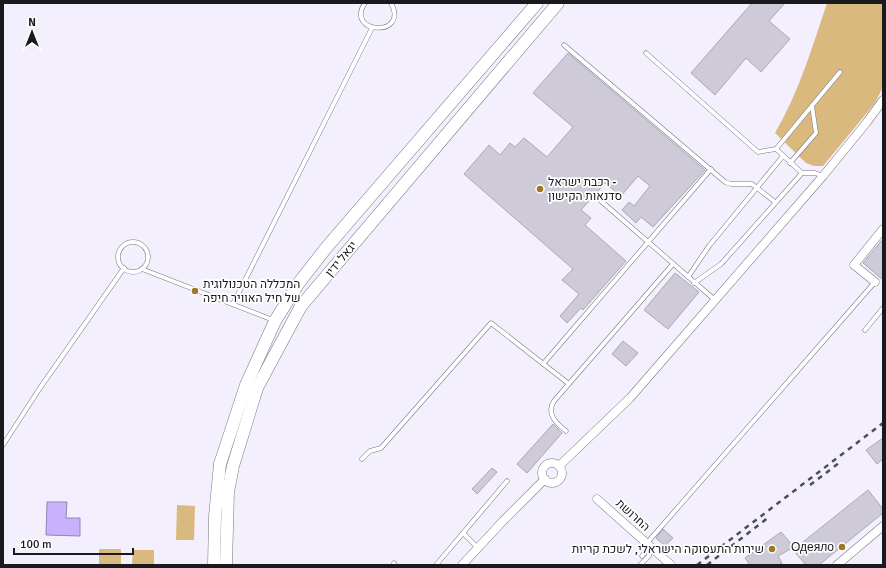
<svg xmlns="http://www.w3.org/2000/svg" width="886" height="568" font-family="Signika,Heebo,sans-serif">
<style>
.green{fill:#d9b97d}
.water{fill:#cab1fb;stroke:#9583b8}
.building{fill:#cecad7;stroke:#aba8b4}
.lines{fill:none;stroke-linecap:round;stroke-linejoin:round}
.lane-casing{stroke:#787581;stroke-width:5}
.street-casing{stroke:#787581;stroke-width:9}
.secondary-casing{stroke:#787581;stroke-width:13}
.lane{stroke:#fff;stroke-width:4}
.street{stroke:#fff;stroke-width:8}
.secondary{stroke:#fff;stroke-width:12}
.rail{stroke:#4f4d54;stroke-width:2.5;stroke-dasharray:5 5;stroke-linecap:butt}
.poi-dot{fill:#9e7825;stroke:#fff;stroke-width:1.5}
.labels{text-anchor:middle;stroke-width:3.5;stroke-linejoin:round;paint-order:stroke}
.poi-label{font-size:12px;fill:#1a191d;stroke:#fff;text-anchor:start}
.street-label{font-size:12px;fill:#1a191d;stroke:#fff}
</style>
<rect width="100%" height="100%" fill="#f3effd"/>
<!-- green -->
<g class="green">
<path d="M827 3H883V87L875 103 823 166H814L806 163 775 133C799 92 812 48 827 3Z"/>
<polygon points="177,505 195,506 194,540 176,540"/>
<rect x="99" y="549" width="22" height="16"/>
<polygon points="133,550 154,550 154,565 132,565"/>
</g>
<!-- water -->
<polygon class="water" points="47,502 67,502 66,518 80,518 80,536 46,535"/>
<!-- building -->
<g class="building">
<polygon points="752,3 785,3 769,21 790,39 761,72 746,58 715,95 691,73"/>
<polygon points="568,53 705,170 653,227 641,217 636,223 622,210 629,202 634,206 650,186 638,176 621,196 605,183 581,210 591,218 585,225 626,261 583,310 581,308 567,323 560,316 579,294 562,280 573,269 464,174 489,145 500,155 510,143 515,147 524,138 547,157 573,127 533,93"/>
<polygon points="883,239 883,280 863,263"/>
<polygon points="675,273 699,292 668,329 644,310"/>
<polygon points="623,341 638,353 626,366 612,354"/>
<polygon points="553,424 562,433 527,473 517,464"/>
<polygon points="883,438 883,459 877,464 866,450"/>
<polygon points="492,468 497,472 477,494 472,489"/>
<polygon points="868,490 883,509 883,513 819,565 806,565 793,550"/>
<polygon points="663,529 673,538 665,546 656,538"/>
<polygon points="781,532 794,547 778,556 782,563 779,565 750,565 745,558"/>
</g>
<g class="lines">
<defs>
<g id="lane">
<path d="M365 3C344 34 410 38 391 3"/>
<polyline points="564,45 725,182 731,184 752,184 775,202"/>
<polyline points="646,53 758,152 776,149 802,173"/>
<polyline points="776,149 840,72"/>
<polyline points="790,163 816,133 812,106"/>
<polyline points="601,201 715,300"/>
<circle cx="133" cy="257" r="15"/>
<polyline points="142,269 273,320"/>
<polyline points="688,277 709,246 783,156"/>
<polyline points="694,283 721,264 802,173 815,173 823,176"/>
<polyline points="233,304 372,28"/>
<polyline points="865,330 883,308"/>
<polyline points="543,364 711,169"/>
<path d="M566 431C556 423 546 414 554 401L673 264"/>
<polyline points="3,445 40,388 124,268"/>
<polyline points="362,459 370,451 381,448 491,323 569,384"/>
<polyline points="464,534 478,548"/>
<polyline points="647,543 875,282"/>
<polyline points="642,556 650,546"/>
<polyline points="393,565 394,563"/>
<polyline points="436,565 507,481"/>
<polyline points="640,565 649,556 650,547"/>
</g>
<g id="street">
<polyline points="875,282 854,265 883,229"/>
<circle cx="552" cy="473" r="10"/>
<polyline points="559,466 630,398 823,176 867,122 883,100"/>
<polyline points="597,499 671,565"/>
<polyline points="462,565 503,521 545,479"/>
<polyline points="837,565 883,526"/>
</g>
<g id="secondary">
<polyline points="214,565 215,516 220,464 246,385 275,321 298,284 326,248 537,3"/>
<polyline points="226,565 228,492 233,466 257,388 301,306 558,3"/>
</g>
</defs>
<!-- lane casing -->
<use href="#lane" class="lane-casing"/>
<!-- street casing -->
<use href="#street" class="street-casing"/>
<!-- secondary casing -->
<use href="#secondary" class="secondary-casing"/>
<!-- lane -->
<use href="#lane" class="lane"/>
<!-- street -->
<use href="#street" class="street"/>
<!-- secondary -->
<use href="#secondary" class="secondary"/>
<!-- rail -->
<g class="rail">
<polyline points="810,485 839,463"/>
<polyline points="697,565 883,423"/>
<polyline points="707,565 769,517"/>
</g>
</g>
<!-- markers -->
<g class="poi-dot">
<circle cx="540" cy="189" r="4"/>
<circle cx="195" cy="291" r="4"/>
<circle cx="842" cy="547" r="4"/>
<circle cx="772" cy="549" r="4"/>
</g>
<g class="labels">
<!-- poi labels -->
<g class="poi-label">
<text x="548" y="186">רכבת ישראל -<tspan x="548" dy="14">סדנאות הקישון</tspan></text>
<text x="203" y="288">המכללה הטכנולוגית<tspan x="203" dy="14">של חיל האוויר חיפה</tspan></text>
<text x="834" y="551" text-anchor="end">Одеяло</text>
<text x="764" y="553" text-anchor="end">שירות התעסוקה הישראלי, לשכת קריות</text>
</g>
<!-- street labels -->
<g class="street-label">
<text transform="translate(341 259) rotate(-50)" y="4">יגאל ידין</text>
<text transform="translate(633 515) rotate(42)" y="4">החרושת</text>
</g>
</g>
<!-- border -->
<rect width="886" height="568" fill="none" stroke="#1a191d" stroke-width="8"/>
<!-- north arrow -->
<g transform="translate(32 32)" stroke="#ffffff" stroke-width="3" paint-order="stroke">
<path d="M0-3L7 15L0 10L-7 15Z" fill="#1a191d"/>
<text y="-6" font-size="11" font-weight="bold" text-anchor="middle" fill="#1a191d">N</text>
</g>
<!-- scale -->
<path d="M14 548v6h119v-6" fill="none" stroke="#1a191d" stroke-width="2"/>
<text x="20" y="548" font-size="12" fill="#1a191d" stroke="#ffffff" stroke-width="3" paint-order="stroke">100 m</text>
</svg>
